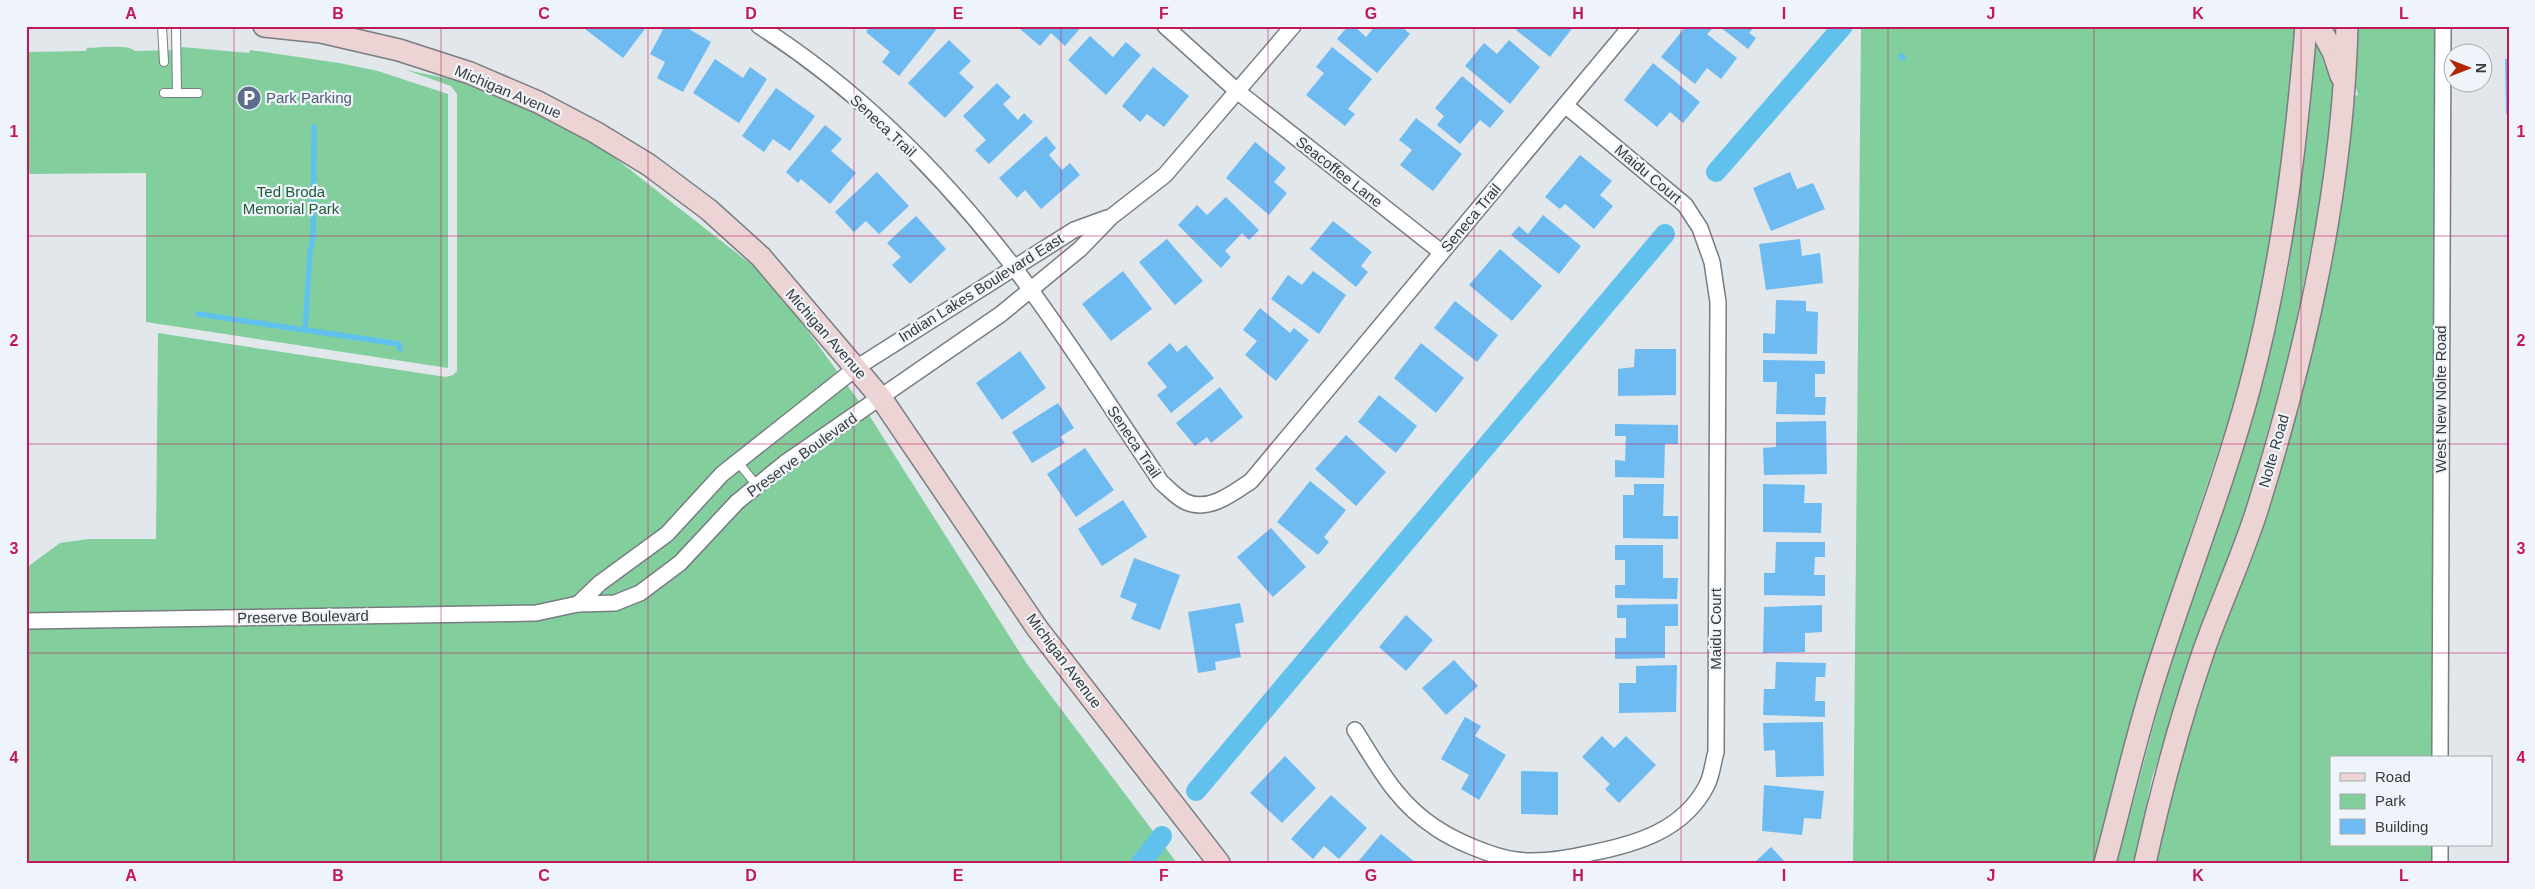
<svg xmlns="http://www.w3.org/2000/svg" width="2535" height="889" font-family="Helvetica,sans-serif">
<style>
.green{fill:#82cf9d}
.lines{fill:none;stroke-linecap:round;stroke-linejoin:round}
.stream{stroke:#60c2ec;stroke-width:5.5}
.canal{stroke:#60c2ec;stroke-width:20}
.building{fill:#6ebbf2}
.lane-casing{stroke:#777d81;stroke-width:10}
.street-casing{stroke:#777d81;stroke-width:18}
.secondary-casing{stroke:#777d81;stroke-width:24}
.lane{stroke:#fff;stroke-width:8}
.street{stroke:#fff;stroke-width:15}
.secondary{stroke:#ecd3d4;stroke-width:21}
.grid{fill:none;stroke:#c2185b;stroke-width:1;stroke-opacity:0.55}
.labels{text-anchor:middle;stroke-width:4.5;stroke-linejoin:round;paint-order:stroke}
.street-label{font-size:15px;fill:#383a3c;stroke:#eef4f9}
.service-label{font-size:15px;fill:#4e5e75;stroke:#eef4f9;text-anchor:start}
.park-label{font-size:15px;fill:#205a38;stroke:#eef4f9}
.neatline{fill:none;stroke:#c2185b;stroke-width:2}
.grid-label{font-size:16px;text-anchor:middle;font-weight:bold;fill:#c2185b}
</style>
<rect width="100%" height="100%" fill="#e1e7eb"/>
<!-- green -->
<g class="green">
<polygon points="1861,26 2295,26 2287,128 2266,269 2239,388 2145,673 2094,863 1853,863"/>
<polygon points="2358,26 2445,29 2434,758 2331,758 2331,845 2433,845 2433,863 2156,863 2174,782 2215,653 2268,511 2312,352 2341,210 2355,96 2358,95 2356,88"/>
<polygon points="2316,42 2334,89 2319,207 2291,348 2247,506 2194,647 2152,778 2134,863 2117,863 2166,679 2260,392 2288,272 2308,130"/>
<path d="M182 47 249 53 250 50 339 63 378 71 448 94V368L146 322V173L26 174V52L86 51 87 48C98 48 128 44 135 51L181 50Z"/>
<polygon points="406,70 455,80 494,94 532,110 601,147 757,269 794,312 869,415 1027,664 1177,863 26,863 26,568 60,543 88,539 156,539 158,333 446,377 453,375 457,371 457,94 451,86"/>
</g>
<g class="lines">
<!-- stream -->
<g class="stream">
<polyline points="1901,56 1903,58"/>
<polyline points="314,127 313,237 310,252 305,330 399,344 400,349"/>
<polyline points="198,314 305,330"/>
<polyline points="1416,531 1420,536"/>
</g>
<!-- canal -->
<g class="canal">
<polyline points="1716,172 1843,26"/>
<polyline points="1196,791 1665,234"/>
<polyline points="1141,863 1162,836"/>
</g>
</g>
<!-- building -->
<g class="building">
<polygon points="588,26 647,26 623,58 585,29"/>
<polygon points="665,26 684,26 711,42 683,92 657,78 665,62 650,54"/>
<polygon points="870,26 939,26 899,76 882,62 890,52 866,32"/>
<polygon points="1020,26 1082,26 1065,46 1051,33 1040,46 1019,28"/>
<polygon points="1348,26 1354,26 1366,37 1375,26 1401,26 1410,34 1377,73 1337,39"/>
<polygon points="1520,26 1574,26 1550,57 1516,30"/>
<polygon points="1686,26 1708,26 1712,29 1707,34 1737,58 1721,79 1707,68 1695,84 1661,57"/>
<polygon points="1719,26 1755,26 1749,33 1756,38 1748,49"/>
<polygon points="1090,36 1113,57 1126,42 1141,55 1106,95 1068,60"/>
<polygon points="949,40 971,61 959,73 974,87 945,118 908,83"/>
<polygon points="1509,40 1540,67 1510,104 1465,66 1484,43 1497,54"/>
<polygon points="1332,47 1372,79 1348,109 1355,114 1345,126 1306,95 1324,73 1316,67"/>
<polygon points="715,59 743,78 750,67 767,79 739,123 693,93"/>
<polygon points="2505,59 2509,59 2509,114 2506,114"/>
<polygon points="1653,63 1700,102 1683,123 1670,112 1657,127 1624,100"/>
<polygon points="1153,67 1189,96 1164,127 1147,114 1140,122 1122,106"/>
<polygon points="1462,76 1504,111 1490,128 1480,120 1460,144 1437,125 1444,116 1435,108"/>
<polygon points="997,83 1011,97 1003,104 1018,120 1024,113 1033,122 989,164 975,150 986,140 963,116"/>
<polygon points="776,88 815,116 790,151 773,139 764,152 742,136"/>
<polygon points="1416,118 1462,154 1433,191 1400,165 1412,150 1399,140"/>
<polygon points="825,125 842,139 831,151 856,173 830,204 801,179 798,183 786,172"/>
<polygon points="1046,136 1056,148 1049,155 1062,170 1070,163 1080,175 1041,209 1025,190 1017,198 999,178"/>
<polygon points="1255,142 1286,168 1274,182 1287,193 1269,215 1226,178"/>
<polygon points="1580,155 1612,181 1600,195 1613,206 1594,229 1565,204 1560,209 1545,197"/>
<polygon points="877,172 909,206 879,234 866,221 854,232 835,212"/>
<polygon points="1790,172 1797,189 1813,183 1825,209 1771,231 1753,188"/>
<polygon points="1226,197 1259,230 1249,240 1242,233 1225,251 1231,257 1221,268 1178,225 1197,205 1207,215"/>
<polygon points="1543,215 1581,246 1559,274 1511,235 1519,226 1528,234"/>
<polygon points="916,216 946,249 910,284 892,265 901,257 887,243"/>
<polygon points="1333,221 1372,252 1361,266 1368,272 1356,287 1310,249"/>
<polygon points="1167,239 1203,281 1175,305 1139,262"/>
<polygon points="1800,239 1802,256 1820,253 1823,283 1766,290 1759,244"/>
<polygon points="1500,249 1542,286 1512,321 1469,285"/>
<polygon points="1123,271 1152,309 1111,341 1082,304"/>
<polygon points="1313,271 1346,295 1319,334 1271,299 1288,275 1302,285"/>
<polygon points="1776,300 1806,301 1806,311 1818,312 1817,354 1763,353 1763,333 1775,334"/>
<polygon points="1455,301 1498,335 1477,362 1434,328"/>
<polygon points="1260,308 1290,333 1294,328 1309,340 1276,381 1245,355 1257,341 1243,330"/>
<polygon points="1170,343 1177,352 1186,345 1214,378 1171,413 1157,395 1167,387 1147,363"/>
<polygon points="1421,343 1464,378 1436,413 1394,378"/>
<polygon points="1635,349 1676,349 1676,395 1618,396 1618,369 1634,367"/>
<polygon points="1020,351 1046,388 1002,420 976,383"/>
<polygon points="1763,360 1825,361 1825,374 1815,374 1815,397 1826,397 1825,415 1776,414 1777,382 1763,382"/>
<polygon points="1220,387 1243,417 1211,443 1207,437 1195,446 1176,423"/>
<polygon points="1379,395 1417,426 1396,453 1358,422"/>
<polygon points="1058,403 1074,428 1060,437 1065,443 1032,463 1012,432"/>
<polygon points="1826,421 1827,474 1764,475 1763,448 1776,447 1776,422"/>
<polygon points="1615,424 1678,425 1678,444 1665,444 1664,478 1615,477 1615,460 1625,461 1626,436 1615,436"/>
<polygon points="1346,435 1386,472 1356,506 1315,469"/>
<polygon points="1085,448 1114,490 1076,517 1047,474"/>
<polygon points="1310,481 1346,510 1324,537 1329,542 1318,555 1277,522"/>
<polygon points="1634,484 1664,484 1663,516 1678,516 1678,539 1623,538 1623,495 1634,495"/>
<polygon points="1763,484 1805,485 1804,503 1822,503 1821,533 1763,532"/>
<polygon points="1123,500 1147,537 1102,566 1078,529"/>
<polygon points="1271,528 1306,567 1273,597 1237,557"/>
<polygon points="1776,542 1825,542 1825,557 1815,557 1814,575 1825,575 1825,596 1764,595 1764,573 1775,573"/>
<polygon points="1615,545 1663,545 1663,578 1678,578 1677,599 1615,598 1615,585 1625,585 1625,560 1615,560"/>
<polygon points="1134,558 1180,575 1160,630 1131,619 1137,604 1120,597"/>
<polygon points="1240,603 1244,622 1235,624 1241,657 1215,662 1216,670 1198,673 1188,612"/>
<polygon points="1678,604 1678,626 1665,626 1665,658 1615,659 1615,638 1626,638 1626,618 1617,618 1617,605"/>
<polygon points="1822,605 1822,632 1805,633 1805,652 1763,653 1764,607"/>
<polygon points="1406,615 1433,640 1406,671 1379,647"/>
<polygon points="1454,660 1478,686 1446,715 1422,688"/>
<polygon points="1776,662 1826,663 1825,677 1816,677 1815,701 1825,701 1825,717 1763,715 1764,689 1775,689"/>
<polygon points="1677,665 1676,712 1619,713 1619,683 1636,683 1636,666"/>
<polygon points="1465,717 1481,726 1475,736 1506,755 1479,800 1461,789 1469,775 1441,759"/>
<polygon points="1823,722 1824,776 1776,777 1775,750 1764,751 1763,723"/>
<polygon points="1602,736 1614,748 1626,736 1656,765 1619,803 1605,789 1610,784 1582,757"/>
<polygon points="1285,756 1316,788 1282,823 1250,793"/>
<polygon points="1521,771 1558,772 1558,815 1521,814"/>
<polygon points="1764,785 1824,791 1821,819 1804,818 1802,835 1762,831"/>
<polygon points="1331,795 1367,828 1339,859 1324,846 1313,859 1291,839"/>
<polygon points="1381,834 1416,863 1357,863"/>
<polygon points="1771,847 1786,863 1754,863"/>
</g>
<g class="lines">
<defs>
<g id="lane">
<polyline points="162,26 164,62"/>
<polyline points="176,26 177,93"/>
<polyline points="164,93 198,93"/>
<polyline points="738,462 757,486"/>
</g>
<g id="street">
<path d="M759 26C858 89 945 177 1016 270 1067 338 1113 411 1161 482 1168 488 1177 498 1186 502 1209 512 1232 494 1251 481L1631 26"/>
<polyline points="1165,26 1237,91 1441,252"/>
<polyline points="578,604 600,583 667,534 722,474 856,368 1074,230 1107,218"/>
<polyline points="26,621 536,613 578,604 615,603 640,593 680,563 737,502 785,463 1001,314 1080,249 1111,217 1165,175 1293,26"/>
<path d="M1355 730C1379 768 1397 803 1436 828 1455 841 1493 857 1516 860 1542 863 1566 859 1591 853 1637 844 1684 830 1707 785 1712 775 1713 762 1716 752L1718 302 1712 262 1700 228 1685 205 1565 105"/>
<polyline points="2440,758 2443,26"/>
<polyline points="2440,863 2440,845"/>
</g>
<g id="secondary">
<polyline points="264,26 321,32 399,50 470,73 538,102 595,132 649,165 709,210 761,257 881,398 1037,628 1219,863"/>
<polyline points="2319,26 2333,52 2341,76"/>
<path d="M2105 863C2122 800 2136 736 2156 674 2186 579 2223 486 2249 390 2281 271 2296 149 2306 26"/>
<path d="M2145 863C2161 790 2180 720 2204 650 2221 602 2243 555 2258 507 2306 352 2343 189 2347 26"/>
</g>
</defs>
<!-- lane casing -->
<use href="#lane" class="lane-casing"/>
<!-- street casing -->
<use href="#street" class="street-casing"/>
<!-- secondary casing -->
<use href="#secondary" class="secondary-casing"/>
<!-- lane -->
<use href="#lane" class="lane"/>
<!-- street -->
<use href="#street" class="street"/>
<!-- secondary -->
<use href="#secondary" class="secondary"/>
</g>
<!-- grid -->
<path class="grid" d="M234 26V863M441 26V863M648 26V863M854 26V863M1061 26V863M1268 26V863M1474 26V863M1681 26V863M1888 26V863M2094 26V863M2301 26V863M26 236H2509M26 444H2509M26 653H2509"/>
<!-- icons -->
<defs>
<symbol id="parking-disc" viewBox="-11 -11 22 22"><circle r="9.5" fill="#5c6f8a" stroke="#eef4f9"/><path d="M-3.5-5.5H1a3.5 3.5 0 0 1 0 7H-1V5.5H-3.5ZM-1-3.4V-.6H.8a1.4 1.4 0 0 0 0-2.8Z" fill="#fff"/></symbol>
</defs>
<g fill-rule="evenodd">
<use href="#parking-disc" x="235" y="84" width="28" height="28"/>
</g>
<g class="labels">
<!-- street labels -->
<g class="street-label">
<text transform="translate(508 92) rotate(23)" y="5">Michigan Avenue</text>
<text transform="translate(883 126) rotate(43)" y="5">Seneca Trail</text>
<text transform="translate(1339 172) rotate(38)" y="5">Seacoffee Lane</text>
<text transform="translate(1648 174) rotate(40)" y="5">Maidu Court</text>
<text transform="translate(1471 218) rotate(-50)" y="5">Seneca Trail</text>
<text transform="translate(981 288) rotate(-32)" y="5">Indian Lakes Boulevard East</text>
<text transform="translate(826 334) rotate(49)" y="5">Michigan Avenue</text>
<text transform="translate(2441 399) rotate(-90)" y="5">West New Nolte Road</text>
<text transform="translate(1134 442) rotate(56)" y="5">Seneca Trail</text>
<text transform="translate(2274 451) rotate(-74)" y="5">Nolte Road</text>
<text transform="translate(802 455) rotate(-36)" y="5">Preserve Boulevard</text>
<text transform="translate(303 617) rotate(-1)" y="5">Preserve Boulevard</text>
<text transform="translate(1716 629) rotate(-90)" y="5">Maidu Court</text>
<text transform="translate(1064 661) rotate(53)" y="5">Michigan Avenue</text>
</g>
<!-- service labels -->
<g class="service-label">
<text x="266" y="103">Park Parking</text>
</g>
<!-- park labels -->
<g class="park-label">
<text x="291" y="197">Ted Broda<tspan x="291" dy="17">Memorial Park</tspan></text>
</g>
</g>
<!-- border -->
<rect width="2535" height="889" fill="none" stroke="#eef4f9" stroke-width="55"/>
<!-- legend -->
<rect x="2330" y="756" width="162" height="90" fill="#eef4f9" stroke="#a5aaad"/>
<rect x="2340" y="773" width="25" height="8" fill="#ecd3d4" stroke="#a5aaad"/>
<text x="2375" y="782" font-size="15" fill="#383a3c">Road</text>
<rect x="2340" y="794" width="25" height="15" fill="#82cf9d" stroke="#a5aaad"/>
<text x="2375" y="806" font-size="15" fill="#383a3c">Park</text>
<rect x="2340" y="819" width="25" height="15" fill="#6ebbf2" stroke="#a5aaad"/>
<text x="2375" y="832" font-size="15" fill="#383a3c">Building</text>
<!-- north arrow -->
<g transform="translate(2468 68) rotate(90)"><circle r="24" fill="#eef4f9" stroke="#a5aaad"/>
<path d="M0-4L9 19L0 12L-9 19Z" fill="#b22700"/>
<text y="-8" font-size="14" font-weight="bold" text-anchor="middle" fill="#383a3c">N</text>
</g>
<rect x="28" y="28" width="2480" height="834" class="neatline"/>
<g class="grid-label">
<text x="131" y="19">A</text>
<text x="338" y="19">B</text>
<text x="544" y="19">C</text>
<text x="751" y="19">D</text>
<text x="958" y="19">E</text>
<text x="1164" y="19">F</text>
<text x="1371" y="19">G</text>
<text x="1578" y="19">H</text>
<text x="1784" y="19">I</text>
<text x="1991" y="19">J</text>
<text x="2198" y="19">K</text>
<text x="2404" y="19">L</text>
<text x="14" y="137">1</text>
<text x="2521" y="137">1</text>
<text x="14" y="346">2</text>
<text x="2521" y="346">2</text>
<text x="14" y="554">3</text>
<text x="2521" y="554">3</text>
<text x="14" y="763">4</text>
<text x="2521" y="763">4</text>
<text x="131" y="881">A</text>
<text x="338" y="881">B</text>
<text x="544" y="881">C</text>
<text x="751" y="881">D</text>
<text x="958" y="881">E</text>
<text x="1164" y="881">F</text>
<text x="1371" y="881">G</text>
<text x="1578" y="881">H</text>
<text x="1784" y="881">I</text>
<text x="1991" y="881">J</text>
<text x="2198" y="881">K</text>
<text x="2404" y="881">L</text>
</g>
</svg>
